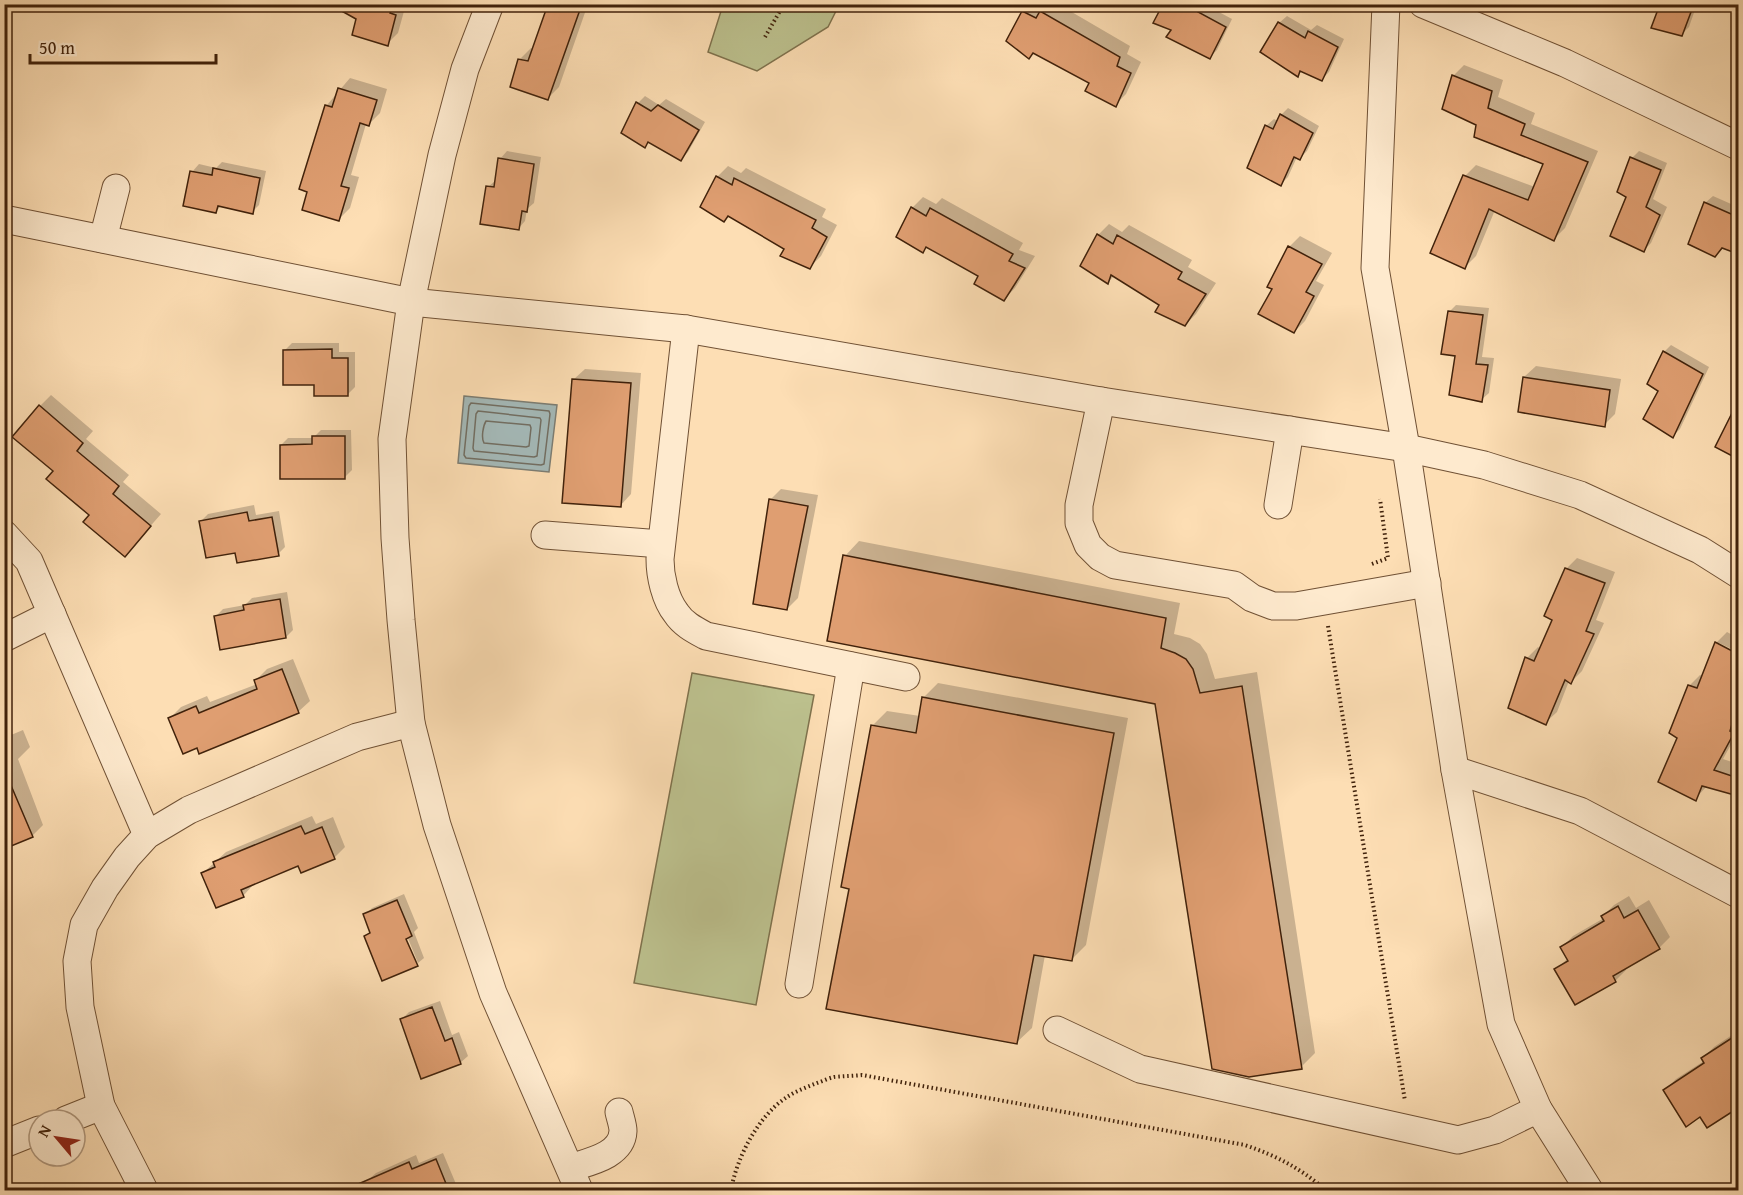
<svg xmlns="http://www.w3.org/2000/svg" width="1743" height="1195" font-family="'Gentium Book Plus',serif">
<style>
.green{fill:#bdc28f;stroke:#7f724d;stroke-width:1.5}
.water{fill:#a4b9b8;stroke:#7c7d73;stroke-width:1.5}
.shadow{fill:#0003}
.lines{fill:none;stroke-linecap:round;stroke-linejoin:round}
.shore{stroke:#726e62;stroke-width:1.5}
.building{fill:#df9e71;stroke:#41220b;stroke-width:1.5}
.minor-casing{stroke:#705135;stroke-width:29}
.path{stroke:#41220b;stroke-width:4;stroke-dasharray:1.5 3;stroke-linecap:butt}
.minor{stroke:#feeace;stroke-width:27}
</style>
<rect width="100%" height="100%" fill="#fddeb4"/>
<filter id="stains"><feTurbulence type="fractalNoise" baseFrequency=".00333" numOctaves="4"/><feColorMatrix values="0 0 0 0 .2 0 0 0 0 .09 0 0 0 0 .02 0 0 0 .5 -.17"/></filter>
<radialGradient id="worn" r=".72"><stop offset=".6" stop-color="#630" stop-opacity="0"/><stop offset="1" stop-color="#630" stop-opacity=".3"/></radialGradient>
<!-- green -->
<g class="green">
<polygon points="723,5 723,4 839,5 828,27 757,71 708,52"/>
<polygon points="692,673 814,695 756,1005 634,983"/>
</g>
<!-- water -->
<polygon class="water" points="464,396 557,405 549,472 458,463"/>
<!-- shadow -->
<g class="shadow">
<polygon points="354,4 406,4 398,33 387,44 357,18"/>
<polygon points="550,4 588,4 559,87 548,98 520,59 531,48 534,49"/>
<polygon points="1031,4 1041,4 1046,7 1049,4 1058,4 1130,46 1127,54 1141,62 1126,94 1115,105 1091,82 1034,52 1023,12"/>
<polygon points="1164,4 1204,4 1232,19 1217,50 1210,57 1173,30"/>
<polygon points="1597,4 1623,4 1616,11"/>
<polygon points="1661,4 1697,4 1689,27 1682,34"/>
<polygon points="1287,16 1311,30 1317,25 1344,39 1329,72 1322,79 1303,70 1298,75 1262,51 1279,23"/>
<polygon points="1464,65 1503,80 1498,97 1535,113 1531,124 1598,151 1565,228 1554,239 1495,210 1476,256 1465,267 1465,176 1476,165 1535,187 1545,163 1478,124 1453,76"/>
<polygon points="350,78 387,89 380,113 369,124 366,124 351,175 359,177 350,208 339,219 327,105"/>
<polygon points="645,96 659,105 666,99 705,122 688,152 681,159 650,141 645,146 638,103"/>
<polygon points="1288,108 1319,126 1307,151 1300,158 1297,157 1288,177 1281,184 1266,126 1274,119 1278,121 1281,115"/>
<polygon points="507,151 541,157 534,203 527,209 525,221 518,229 488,187 496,180 500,159"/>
<polygon points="1639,151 1667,163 1653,199 1667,207 1651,243 1644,250 1628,196 1632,158"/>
<polygon points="222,162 266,171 259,205 252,212 221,206 216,211 192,172 199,164 216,168"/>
<polygon points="728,166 741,173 746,168 826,209 822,217 837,225 821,256 810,267 786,248 729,215 717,177"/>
<polygon points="1713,196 1738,207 1738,252 1724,247 1715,256 1705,203"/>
<polygon points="923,197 936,204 942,198 1023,243 1019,250 1035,256 1015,288 1004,299 980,276 927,246 923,251 898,236 912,208"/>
<polygon points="1109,224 1122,232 1129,225 1192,260 1188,267 1216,283 1196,314 1185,325 1161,305 1114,276 1108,282 1082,266 1098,235"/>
<polygon points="1300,236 1332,253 1316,281 1324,285 1305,321 1294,332 1274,289 1289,247"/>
<polygon points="1456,305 1489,308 1482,357 1494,358 1489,393 1481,400 1457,355 1449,312"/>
<polygon points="292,343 339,343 339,352 355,352 355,387 348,394 316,384 285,350"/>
<polygon points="1671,345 1709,367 1680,429 1673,436 1660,390 1664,352"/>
<polygon points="1536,366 1621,379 1615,414 1604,425 1524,377"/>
<polygon points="585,369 641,373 631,494 620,506 573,380"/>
<polygon points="51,395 93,431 86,439 129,475 123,482 161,514 125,555 55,471 40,406"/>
<polygon points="1738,406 1738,457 1717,446"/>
<polygon points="321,430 351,430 352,470 344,478 281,445 288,438 313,438"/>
<polygon points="781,489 818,495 798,598 787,609 770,500"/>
<polygon points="254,505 256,515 279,511 285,547 278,554 236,551 201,521 208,514"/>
<polygon points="859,541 1180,603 1174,634 1190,638 1200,644 1207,654 1215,679 1257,672 1315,1053 1301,1067 1157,702 845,556"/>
<polygon points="1577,558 1615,572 1596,620 1604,623 1582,671 1571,682 1569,681 1557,712 1545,723 1527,658 1538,647 1541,649 1554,619 1566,569"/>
<polygon points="287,592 293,630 286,637 216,616 223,609 245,605 252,598"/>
<polygon points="1727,632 1738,638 1738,652 1719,643 1719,646 1738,655 1738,732 1723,759 1738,764 1738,794 1707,786 1695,799 1679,738 1689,686 1700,675 1703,676 1716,643"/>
<polygon points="293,659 310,701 298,712 198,746 170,718 181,707 207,696 210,702 257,684 256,680 267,669"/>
<polygon points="938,683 1128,718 1086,945 1071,960 1045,955 1032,1028 1017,1042 851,887 873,725 887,711 920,716 923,698"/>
<polygon points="6,722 11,735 23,730 30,747 18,759 43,825 32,836 4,847 4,723"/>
<polygon points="312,816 316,824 333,817 345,847 334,858 299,864 254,883 254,884 243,896 203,873 226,852"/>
<polygon points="404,894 418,928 414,932 424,958 418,963 405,931 402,932 415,964 418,964 417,965 366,936 371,931 365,915 372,908"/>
<polygon points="1629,896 1636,908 1649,900 1670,937 1659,948 1625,967 1626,970 1615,981 1556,970 1568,958 1562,947 1573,936 1604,918 1603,916 1614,905"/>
<polygon points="440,1001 452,1035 459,1032 468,1056 460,1063 402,1019 409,1012"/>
<polygon points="1738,1031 1738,1100 1705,1121 1701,1115 1665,1090 1676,1079 1704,1061 1703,1058 1714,1047"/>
<polygon points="443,1153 456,1184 450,1190 373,1190 368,1180 376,1173 416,1155 419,1163"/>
</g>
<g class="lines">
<!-- shore -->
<g class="shore">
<polygon points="471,403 549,411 550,414 544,464 541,465 466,458 464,455 469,406"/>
<polygon points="478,411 540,418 541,420 537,456 534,457 474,451 473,448 476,414"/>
<path d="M486 421 530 425 531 428 529 446 526 447 484 443C481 438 483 426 486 421Z"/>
</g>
</g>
<!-- building -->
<g class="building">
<polygon points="329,4 393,4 390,13 396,15 388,46 352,35 356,19"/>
<polygon points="548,4 582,4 548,100 510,87 518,59 528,61"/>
<polygon points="1163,4 1202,4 1198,12 1226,27 1210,59 1166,37 1171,30 1153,23"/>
<polygon points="1660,4 1694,4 1682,36 1651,28"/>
<polygon points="1022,11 1036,18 1040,11 1120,57 1117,66 1131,73 1116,107 1085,91 1089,83 1033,53 1029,59 1006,41"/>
<polygon points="1278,22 1305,38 1308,31 1338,47 1322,81 1300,71 1298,77 1260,52"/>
<polygon points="1452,75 1492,91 1488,108 1525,124 1521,135 1588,162 1554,241 1489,209 1465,269 1430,253 1463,175 1528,200 1543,164 1474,137 1476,125 1442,109"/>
<polygon points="338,88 377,100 369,126 360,123 341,186 349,188 339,221 302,210 307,192 299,189 325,105 332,107"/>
<polygon points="636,102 651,111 658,105 699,130 681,161 648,142 645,148 621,133"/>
<polygon points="1280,114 1313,133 1300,160 1294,157 1281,186 1247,168 1265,125 1273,129"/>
<polygon points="1630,157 1661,170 1646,207 1660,215 1644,252 1610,236 1626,197 1617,192"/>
<polygon points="498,158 534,164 527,212 522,211 519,230 480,224 486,186 494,187"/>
<polygon points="213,168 260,178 253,214 218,206 216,213 183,206 190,171 212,175"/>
<polygon points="716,176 732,185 734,178 816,220 812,228 827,237 810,269 780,256 784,249 728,216 724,222 700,207"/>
<polygon points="1704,202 1738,217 1738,254 1722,248 1715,257 1688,244"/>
<polygon points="911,207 926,216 930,208 1013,254 1009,261 1025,268 1004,301 974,284 978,276 926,247 923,253 896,237"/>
<polygon points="1097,234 1113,244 1117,235 1182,272 1178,279 1206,294 1185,326 1155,312 1159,305 1111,275 1108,284 1080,266"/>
<polygon points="1288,246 1322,264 1306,292 1314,296 1294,333 1258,314 1272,289 1267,287"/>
<polygon points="1448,311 1483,315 1476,364 1488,365 1482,402 1449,395 1455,356 1441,354"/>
<polygon points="332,349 332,358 348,358 348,396 314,396 314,385 283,385 283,350"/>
<polygon points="1663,351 1703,374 1673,438 1643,419 1658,391 1647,384"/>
<polygon points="1523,377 1610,390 1605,427 1518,412"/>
<polygon points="572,379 631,383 621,507 562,503"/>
<polygon points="1738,401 1738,459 1715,447"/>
<polygon points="39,405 83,443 77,451 119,486 113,494 151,526 125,557 83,522 89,515 46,479 53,471 12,437"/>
<polygon points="312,436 345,436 345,479 280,479 280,445 312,444"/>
<polygon points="769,499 808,506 787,610 753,604"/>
<polygon points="247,512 249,521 272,517 279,556 237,563 235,553 206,558 199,521"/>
<polygon points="843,555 1166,618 1161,648 1175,653 1186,659 1193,669 1200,693 1242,686 1302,1069 1249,1077 1212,1069 1155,704 827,641"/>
<polygon points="1565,568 1605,583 1586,631 1594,634 1571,684 1565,680 1546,725 1508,708 1525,657 1534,661 1552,620 1544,616"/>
<polygon points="280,599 286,638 220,650 214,616 244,610 243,605"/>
<polygon points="1715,642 1738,654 1738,703 1730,731 1734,733 1714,770 1738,778 1738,796 1702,786 1696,801 1658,782 1677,738 1669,733 1688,685 1697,688"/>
<polygon points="282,669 299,713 199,754 197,748 183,754 168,718 196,706 199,713 257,689 254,680"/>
<polygon points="922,697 1114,733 1072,961 1034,955 1017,1044 826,1009 849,889 841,887 871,725 916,733"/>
<polygon points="4,769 33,837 4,849"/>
<polygon points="301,826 305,834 322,827 335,859 301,873 298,866 241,890 244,897 216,908 201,873 215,867 213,862"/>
<polygon points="397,900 412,936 406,939 418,966 382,981 364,936 370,933 363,914"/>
<polygon points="1618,906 1624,918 1638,910 1660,949 1613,976 1616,982 1575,1005 1554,969 1568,961 1560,947 1604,921 1601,916"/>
<polygon points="432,1007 445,1041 452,1038 461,1064 421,1079 400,1019"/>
<polygon points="1738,1034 1738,1108 1707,1128 1700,1117 1686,1127 1663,1090 1704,1063 1701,1058"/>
<polygon points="436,1159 449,1191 342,1191 409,1162 412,1169"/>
</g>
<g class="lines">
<defs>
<g id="minor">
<polyline points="490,4 465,69 442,155 411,302 392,439 395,538 401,620 411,723 437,825 493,993 579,1190"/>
<polyline points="1386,4 1375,268 1406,448 1455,770 1501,1024 1538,1109 1589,1190"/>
<polyline points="1423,4 1565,63 1738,146"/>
<polyline points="4,219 411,302 686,329 1101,401 1406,448 1484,465 1580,495 1700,550 1738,574"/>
<polyline points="103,239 116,188"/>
<path d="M686 329 660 559C660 576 665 599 676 613 683 624 695 630 706 636L906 677"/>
<polyline points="1101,401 1079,505 1079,523 1088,545 1100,557 1115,565 1234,585 1252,598 1273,606 1296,606 1427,583"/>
<polyline points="1278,505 1290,430"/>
<polyline points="4,534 29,561 147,835"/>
<polyline points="545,535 661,544"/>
<polyline points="4,638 52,614"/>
<polyline points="1455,770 1580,811 1738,894"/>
<polyline points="799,984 851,666"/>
<polyline points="1057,1030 1140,1069 1458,1140 1495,1130 1538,1109"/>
<polyline points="66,1120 101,1106"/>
<polyline points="4,1144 39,1130"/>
<path d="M570 1168C588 1162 622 1156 623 1131 623 1125 620 1117 619 1112"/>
<polyline points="144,1190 101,1106 80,1007 77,961 84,925 105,888 127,857 147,835 189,810 357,737 411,723"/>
</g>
</defs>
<!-- minor casing -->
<use href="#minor" class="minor-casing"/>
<!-- path -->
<g class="path">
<polyline points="765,37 784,4"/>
<polyline points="1372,564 1388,558 1380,499"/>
<polyline points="1328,626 1405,1101"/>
<path d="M731 1190C737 1157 758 1116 787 1097 796 1091 807 1087 817 1083 823 1081 829 1078 834 1077 844 1076 853 1076 862 1075L1245 1145C1279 1157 1298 1167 1326 1190"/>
</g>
<!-- minor -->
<use href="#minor" class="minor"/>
</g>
<!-- margin -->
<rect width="1743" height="1195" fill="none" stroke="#fddeb4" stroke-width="24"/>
<rect x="6" y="6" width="1731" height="1183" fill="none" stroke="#41220b" stroke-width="3"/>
<rect x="12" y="12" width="1719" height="1171" fill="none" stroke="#41220b" stroke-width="1.5"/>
<!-- north arrow -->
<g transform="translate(57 1138) rotate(299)"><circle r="28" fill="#feeace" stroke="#b29a80" stroke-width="1.5"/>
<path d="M0-4.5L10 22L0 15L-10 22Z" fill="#8f2418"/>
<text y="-9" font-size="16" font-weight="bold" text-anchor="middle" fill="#41220b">N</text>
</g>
<!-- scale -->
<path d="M30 54v9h186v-9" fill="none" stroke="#41220b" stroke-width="3"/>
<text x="39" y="54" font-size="18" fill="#41220b" stroke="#feeace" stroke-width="4.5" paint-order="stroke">50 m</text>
<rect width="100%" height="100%" filter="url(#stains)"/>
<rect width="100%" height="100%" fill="url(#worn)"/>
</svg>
